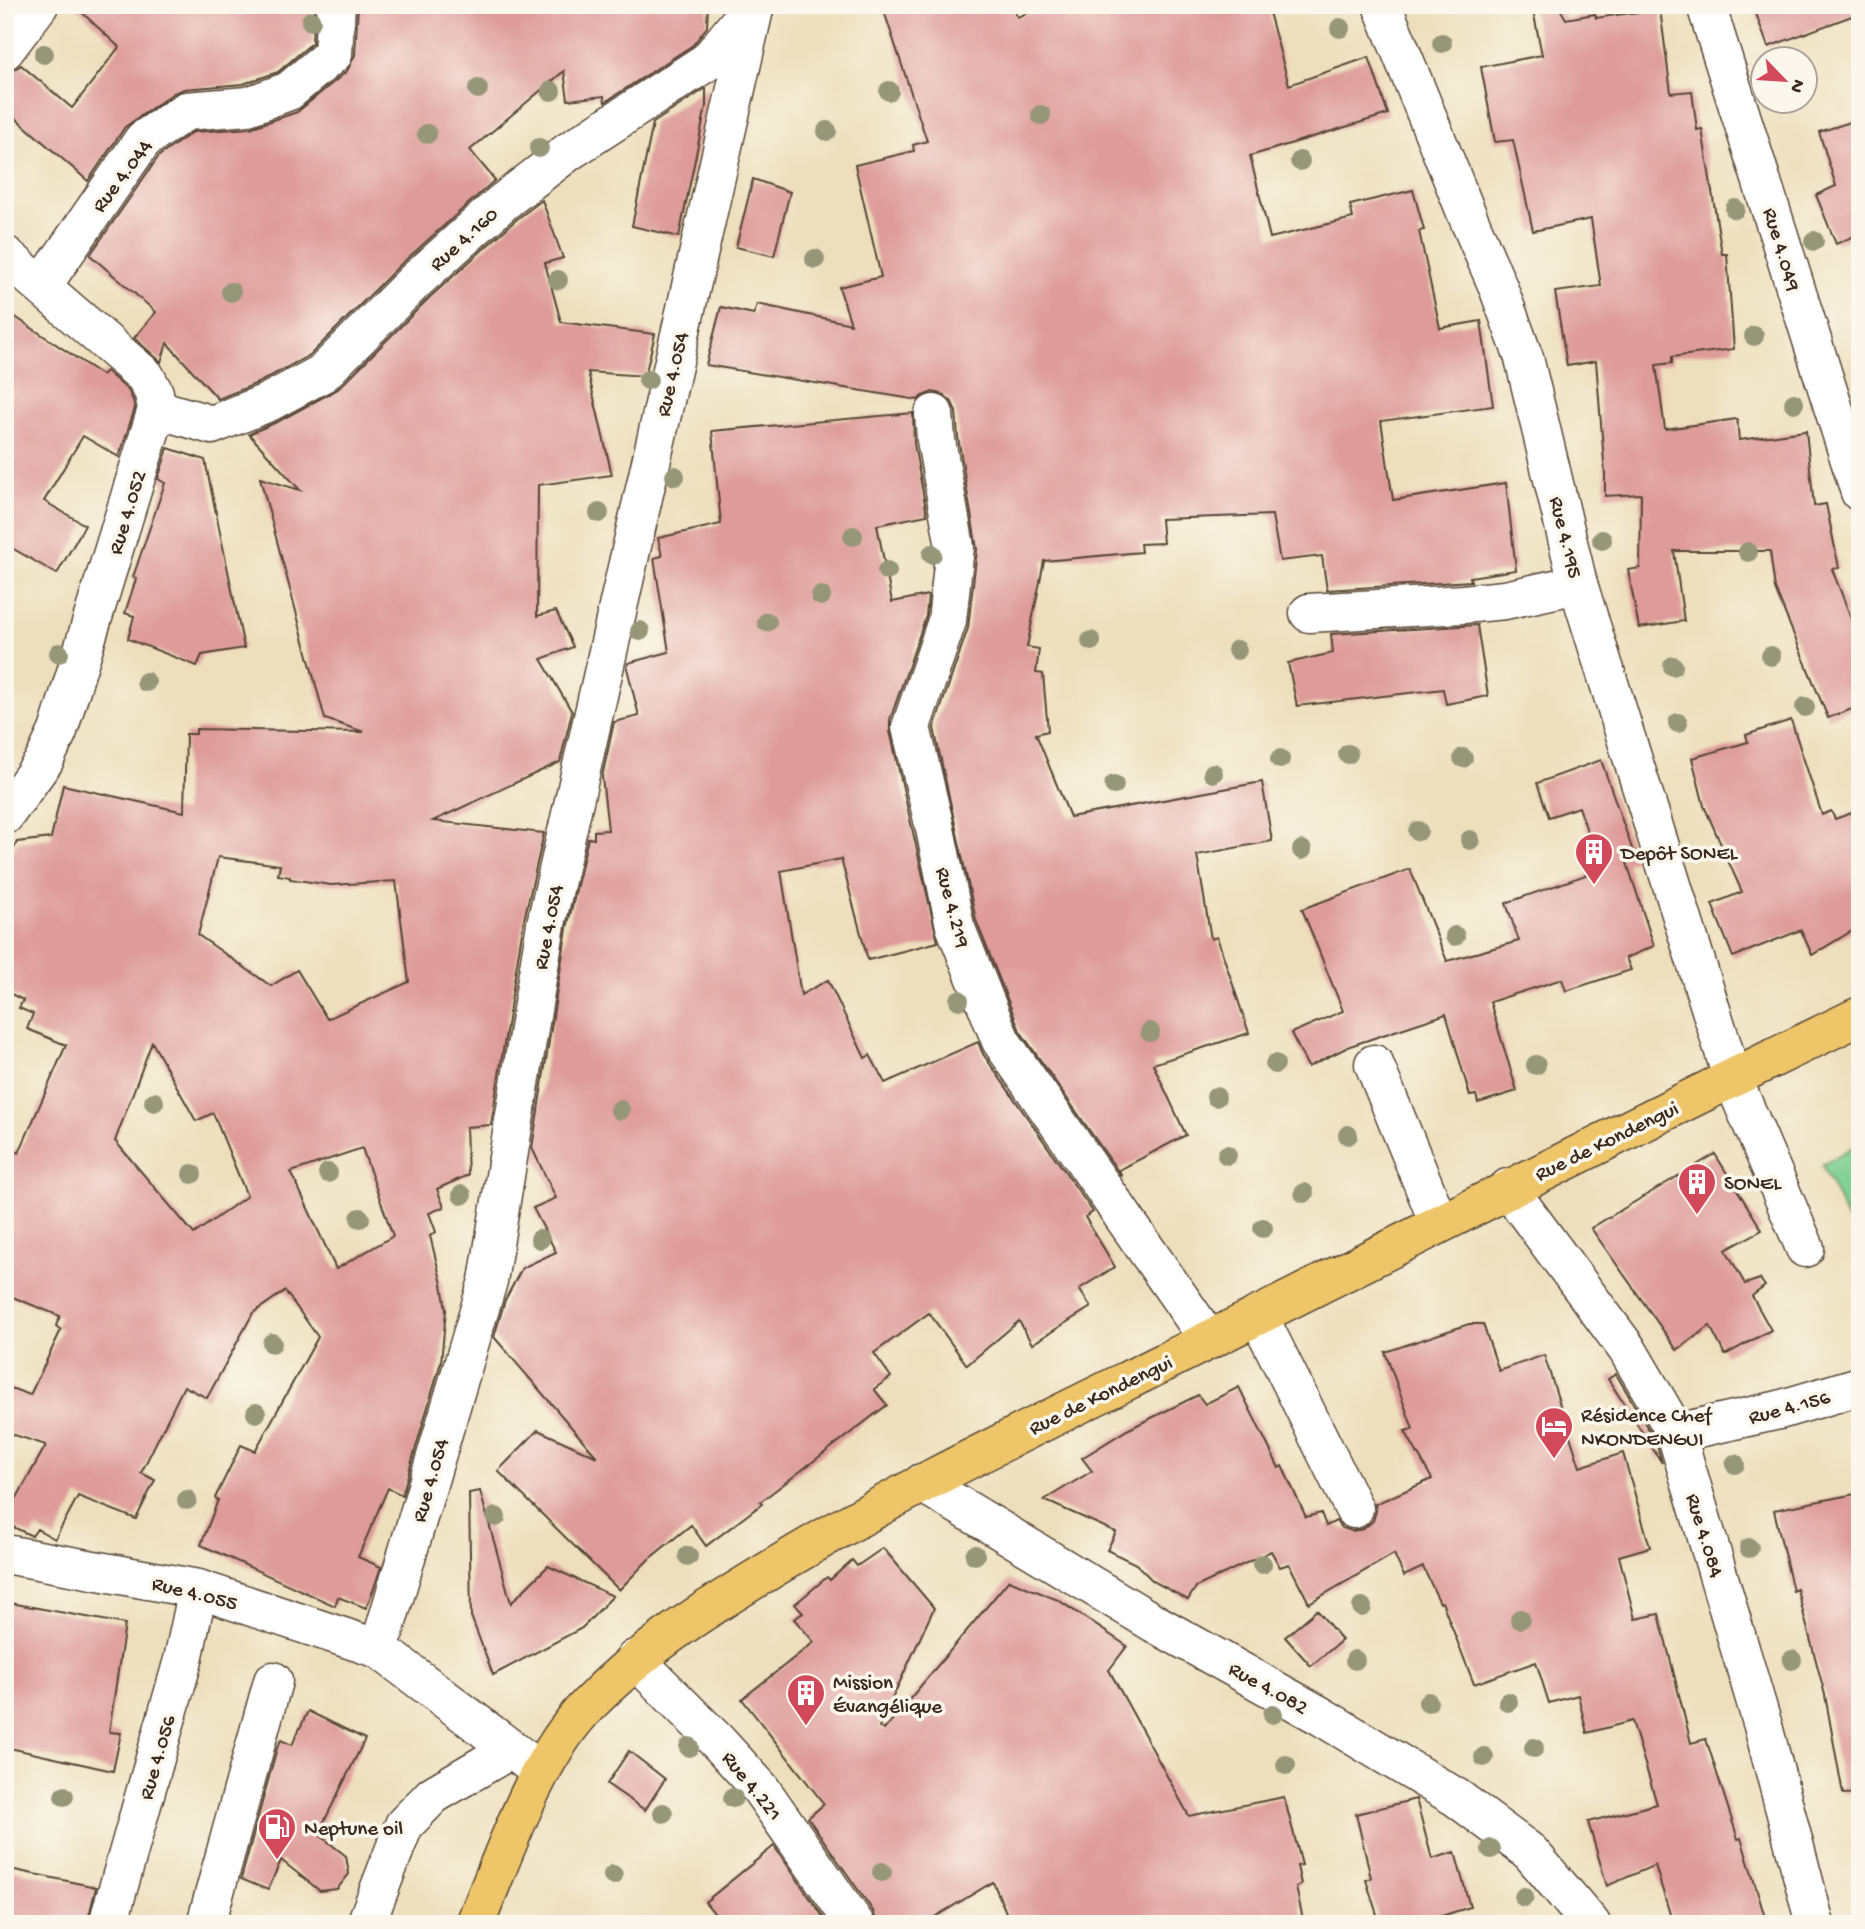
<svg xmlns="http://www.w3.org/2000/svg" width="1865" height="1929" font-family="'Gochi Hand',sans-serif">
<style>
.green{fill:#79cd90;stroke:#5a7c57;stroke-width:2}
.building{fill:#de9b9a;fill-rule:evenodd}
.lines{fill:none;stroke-linecap:round;stroke-linejoin:round}
.minor-casing{stroke:#564536;stroke-width:41}
.major-casing{stroke:#564536;stroke-width:41}
.minor{stroke:#fff;stroke-width:38}
.major{stroke:#eec569;stroke-width:38}
.tree{fill:#969678}
.labels{text-anchor:middle;stroke-width:7;stroke-linejoin:round;paint-order:stroke}
.street-label{font-size:21px;fill:#3b2a1e;stroke:#fbf7ec}
.poi-label{font-size:21px;fill:#3b2a1e;stroke:#fbf7ec;text-anchor:start}
</style>
<rect width="100%" height="100%" fill="#fbf7ec"/>
<filter id="ink" filterUnits="userSpaceOnUse"><feTurbulence type="fractalNoise" baseFrequency=".0143" numOctaves="2"/><feDisplacementMap in="SourceGraphic" scale="14" xChannelSelector="R" yChannelSelector="G"/><feConvolveMatrix kernelMatrix="1 2 1 2 8 2 1 2 1" color-interpolation-filters="sRGB"/></filter>
<filter id="wash" filterUnits="userSpaceOnUse"><feTurbulence type="fractalNoise" baseFrequency=".00686" numOctaves="4" result="noise"/><feDisplacementMap in="SourceGraphic" scale="28" xChannelSelector="R" yChannelSelector="G"/><feGaussianBlur stdDeviation="1.57" result="paint"/><feColorMatrix in="noise" values="0 0 0 0 0 0 0 0 0 0 0 0 0 0 0 0 0 1.4 0 .05"/><feComposite in="paint" operator="in"/></filter>
<g filter="url(#wash)">
<rect width="100%" height="100%" fill="#eddfbc"/>
<!-- green -->
<polygon class="green" points="1860,1143 1860,1247 1822,1165"/>
<g id="blocks">
<!-- building -->
<g class="building">
<polygon points="74,5 314,5 312,43 278,72 243,84 184,89 174,93 125,127 88,181 5,109 5,71 14,70 21,65 72,108 119,47"/>
<polygon points="358,5 708,5 707,27 693,45 605,102 604,96 568,100 564,71 470,150 495,180 400,265 310,355 260,382 218,399 167,343 161,362 134,338 156,312 90,255 159,156 193,132 250,128 297,112 347,71 355,55"/>
<polygon points="905,5 1012,5 1017,17 1050,5 1267,5 1289,85 1369,57 1388,114 1250,156 1270,238 1353,218 1350,205 1413,190 1424,230 1419,231 1440,328 1481,321 1493,406 1381,421 1393,500 1506,483 1516,570 1470,577 1471,581 1327,590 1322,556 1280,561 1272,515 1161,519 1163,543 1140,544 1141,552 1044,561 1027,647 1039,649 1036,673 1043,674 1048,731 1036,734 1070,817 1262,782 1272,841 1197,855 1211,939 1217,937 1249,1033 1153,1064 1186,1135 1119,1170 1122,1177 1020,1031 976,920 934,728 968,628 977,549 958,437 956,412 952,402 944,395 933,392 922,396 918,400 706,365 721,307 754,314 757,304 851,324 839,287 881,277 855,165 914,151 913,145 927,141 884,11"/>
<polygon points="1532,5 1558,5 1566,19 1595,14 1596,18 1660,9 1671,93 1692,91 1697,130 1702,129 1722,254 1727,254 1734,349 1672,357 1672,363 1656,365 1665,429 1737,419 1739,440 1806,431 1814,506 1826,504 1839,568 1832,569 1860,641 1860,706 1828,718 1775,589 1770,551 1674,551 1684,621 1639,628 1628,570 1640,568 1641,494 1605,496 1605,474 1596,361 1567,366 1555,292 1601,286 1591,219 1533,231 1513,140 1495,142 1481,67 1542,55"/>
<polygon points="1753,5 1860,5 1860,13 1768,47"/>
<polygon points="706,88 706,106 679,237 632,226 653,123"/>
<polygon points="1860,119 1860,236 1852,237 1836,244 1816,195 1836,186 1819,132"/>
<polygon points="753,179 790,192 774,256 736,247"/>
<path d="M542 200 563 258 545 263 561 322 655 334 645 376 588 372 612 475 538 485 537 616 556 611 573 647 541 659 572 712 560 762 433 821 544 833 524 920 491 1125 466 1127 468 1175 437 1189 444 1207 429 1213 436 1232 430 1236 442 1284 446 1310 441 1362 402 1495 388 1488 358 1557 381 1567 373 1591 366 1608 338 1597 335 1606 201 1545 218 1500 215 1498 241 1445 255 1451 318 1337 285 1291 253 1313 207 1398 184 1386 141 1473 155 1480 136 1519 78 1496 55 1539 37 1529 32 1536 5 1523V1519L46 1445 5 1432V1386L30 1395 61 1330 56 1326 60 1316 5 1294V1146L19 1153 66 1045 27 1029 33 1014 19 1008 23 1000 5 991V868L17 842 51 838 63 785 184 812 186 734H196V729L364 732 325 719 260 478 300 490 249 434 279 421 338 389 430 297 517 219ZM218 857 280 865 278 875 290 877V879L331 885 396 881 409 982 327 1019 297 970 271 986 198 935ZM152 1042 196 1121 213 1113 247 1196 194 1234 115 1141ZM362 1148 393 1236 336 1269 291 1172Z"/>
<polygon points="5,310 102,375 106,371 128,390 133,400 135,408 119,457 83,436 44,501 85,525 57,574 5,544"/>
<polygon points="913,413 914,444 927,515 877,525 892,602 928,595 926,616 890,720 890,731 938,942 868,960 841,859 781,871 801,995 828,980 865,1058 870,1055 885,1083 978,1042 983,1054 1091,1209 1093,1212 1085,1217 1115,1267 1079,1289 1091,1307 1032,1344 1019,1321 967,1365 929,1313 874,1353 891,1377 874,1389 887,1405 760,1502 762,1504 706,1546 691,1525 649,1559 619,1590 498,1471 538,1430 597,1457 494,1337 505,1300 522,1268 556,1252 533,1208 556,1198 532,1148 567,928 588,838 594,839 594,831 608,830 602,777 614,722 639,716 627,668 628,663 669,652 654,558 662,556 658,538 721,524 712,431"/>
<polygon points="168,448 205,460 244,648 202,655 197,666 128,639 134,616 125,613 136,579 133,577 165,483 158,479"/>
<polygon points="1477,625 1488,696 1446,704 1443,689 1297,706 1288,663 1333,653 1331,634"/>
<polygon points="1791,720 1822,815 1831,811 1835,819 1860,810 1860,926 1812,955 1801,930 1733,957 1712,904 1742,892 1704,806 1692,758 1748,742 1746,735"/>
<polygon points="1601,760 1636,860 1627,863 1654,946 1626,958 1631,970 1566,991 1562,979 1490,1002 1517,1091 1478,1103 1476,1095 1470,1096 1446,1014 1350,1046 1308,1067 1291,1033 1343,1011 1302,909 1410,869 1447,961 1519,941 1506,903 1600,870 1579,807 1549,817 1537,783"/>
<polygon points="1715,1154 1762,1230 1726,1250 1745,1284 1760,1279 1765,1286 1752,1296 1771,1330 1725,1355 1710,1326 1677,1350 1591,1228"/>
<polygon points="1469,1324 1483,1324 1499,1371 1544,1355 1580,1467 1623,1453 1650,1547 1619,1556 1635,1619 1659,1614 1691,1743 1706,1739 1738,1839 1741,1838 1767,1924 1673,1924 1655,1865 1607,1886 1588,1822 1657,1804 1632,1721 1587,1733 1578,1695 1549,1703 1536,1662 1474,1684 1442,1602 1440,1603 1423,1567 1404,1576 1394,1554 1309,1603 1289,1564 1280,1567 1271,1551 1196,1587 1188,1600 1153,1581 1136,1564 1107,1550 1116,1532 1044,1500 1092,1471 1082,1458 1127,1430 1198,1395 1205,1404 1239,1387 1279,1468 1282,1466 1306,1517 1321,1513 1326,1526 1336,1521 1342,1528 1352,1531 1363,1529 1373,1521 1376,1511 1375,1504 1432,1479 1405,1431 1413,1429 1385,1352"/>
<polygon points="1616,1374 1656,1442 1662,1463 1608,1379"/>
<polygon points="480,1491 511,1603 548,1566 613,1596 582,1628 493,1675 471,1616 469,1493"/>
<polygon points="1860,1493 1860,1793 1843,1794 1825,1695 1797,1589 1793,1591 1774,1510"/>
<polygon points="883,1548 934,1608 879,1727 884,1730 1009,1580 1058,1600 1127,1646 1109,1670 1189,1816 1284,1797 1302,1865 1297,1866 1301,1884 1296,1887 1304,1924 1011,1924 993,1882 923,1924 877,1924 873,1911 808,1818 824,1804 742,1699 814,1642 794,1619 803,1613 795,1604 827,1577 830,1580 852,1560 857,1566"/>
<polygon points="5,1602 125,1624 109,1732 121,1733 113,1771 5,1747"/>
<polygon points="1317,1610 1342,1640 1311,1666 1285,1637"/>
<polygon points="308,1711 365,1739 318,1834 346,1856 349,1874 337,1889 320,1891 281,1860 268,1890 241,1879 277,1748 281,1740 292,1745"/>
<polygon points="629,1751 665,1779 645,1810 607,1784"/>
<polygon points="1416,1799 1432,1859 1455,1852 1470,1907 1416,1924 1380,1924 1366,1880 1371,1878 1356,1814"/>
<polygon points="774,1846 828,1924 723,1924 705,1902"/>
<polygon points="5,1868 96,1887 87,1924 5,1924"/>
</g>
</g>
</g>
<g filter="url(#ink)">
<use href="#blocks" fill-opacity="0" stroke="#564536" stroke-width="2"/>
<g class="lines">
<defs>
<g id="minor">
<polyline points="1382,5 1470,222 1498,287 1524,358 1578,584 1732,1077 1805,1248"/>
<polyline points="1706,5 1860,492"/>
<polyline points="5,50 39,5"/>
<polyline points="5,255 145,376 154,393 157,409 58,731 44,761 5,815"/>
<polyline points="42,286 143,140 186,111 248,106 289,91 333,54 336,5"/>
<polyline points="157,409 212,425 269,402 323,373 415,281 503,202 568,152 708,61 749,10"/>
<polyline points="934,414 936,440 955,547 947,621 911,727 934,824 955,926 1001,1041 1209,1340"/>
<polyline points="1309,613 1463,604 1505,600 1578,584"/>
<polyline points="1374,1064 1439,1223"/>
<polyline points="1508,1188 1627,1349 1676,1433 1763,1726 1815,1924"/>
<polyline points="1258,1315 1354,1509"/>
<polyline points="1676,1433 1779,1410 1860,1386"/>
<polyline points="922,1483 1154,1623 1319,1715 1457,1798 1530,1852 1591,1924"/>
<polyline points="5,1554 198,1589 379,1649"/>
<polyline points="635,1659 718,1742 760,1788 855,1924"/>
<polyline points="540,1771 379,1649 488,1281 546,924 755,5"/>
<polyline points="108,1924 183,1660 198,1589"/>
<polyline points="206,1924 273,1681"/>
<polyline points="366,1924 404,1825 433,1795 511,1749"/>
</g>
<path id="major" d="M475 1924C504 1855 535 1759 588 1705 643 1648 698 1614 765 1573 893 1494 1029 1429 1165 1362 1397 1247 1626 1128 1860 1016"/>
</defs>
<!-- minor casing -->
<use href="#minor" class="minor-casing"/>
<!-- major casing -->
<use href="#major" class="major-casing"/>
<!-- minor -->
<use href="#minor" class="minor"/>
<!-- major -->
<use href="#major" class="major"/>
</g>
<!-- trees -->
<g class="tree">
<circle cx="311" cy="21" r="10"/>
<circle cx="1340" cy="28" r="10"/>
<circle cx="1442" cy="43" r="10"/>
<circle cx="44" cy="54" r="10"/>
<circle cx="478" cy="89" r="10"/>
<circle cx="551" cy="91" r="10"/>
<circle cx="889" cy="91" r="10"/>
<circle cx="1041" cy="115" r="10"/>
<circle cx="827" cy="131" r="10"/>
<circle cx="427" cy="134" r="10"/>
<circle cx="539" cy="148" r="10"/>
<circle cx="1300" cy="161" r="10"/>
<circle cx="1735" cy="209" r="10"/>
<circle cx="1814" cy="241" r="10"/>
<circle cx="815" cy="259" r="10"/>
<circle cx="558" cy="280" r="10"/>
<circle cx="231" cy="292" r="10"/>
<circle cx="1754" cy="336" r="10"/>
<circle cx="648" cy="380" r="10"/>
<circle cx="1794" cy="403" r="10"/>
<circle cx="675" cy="476" r="10"/>
<circle cx="599" cy="513" r="10"/>
<circle cx="853" cy="536" r="10"/>
<circle cx="1602" cy="540" r="10"/>
<circle cx="1748" cy="552" r="10"/>
<circle cx="932" cy="554" r="10"/>
<circle cx="887" cy="571" r="10"/>
<circle cx="821" cy="596" r="10"/>
<circle cx="767" cy="622" r="10"/>
<circle cx="640" cy="631" r="10"/>
<circle cx="1091" cy="641" r="10"/>
<circle cx="1237" cy="650" r="10"/>
<circle cx="59" cy="653" r="10"/>
<circle cx="1771" cy="656" r="10"/>
<circle cx="1673" cy="666" r="10"/>
<circle cx="146" cy="682" r="10"/>
<circle cx="1805" cy="707" r="10"/>
<circle cx="1678" cy="723" r="10"/>
<circle cx="1348" cy="754" r="10"/>
<circle cx="1463" cy="758" r="10"/>
<circle cx="1280" cy="759" r="10"/>
<circle cx="1213" cy="773" r="10"/>
<circle cx="1114" cy="785" r="10"/>
<circle cx="1418" cy="831" r="10"/>
<circle cx="1470" cy="840" r="10"/>
<circle cx="1302" cy="850" r="10"/>
<circle cx="1455" cy="936" r="10"/>
<circle cx="959" cy="1000" r="10"/>
<circle cx="1150" cy="1032" r="10"/>
<circle cx="1275" cy="1064" r="10"/>
<circle cx="1536" cy="1065" r="10"/>
<circle cx="1216" cy="1097" r="10"/>
<circle cx="154" cy="1102" r="10"/>
<circle cx="620" cy="1110" r="10"/>
<circle cx="1348" cy="1135" r="10"/>
<circle cx="1227" cy="1155" r="10"/>
<circle cx="328" cy="1173" r="10"/>
<circle cx="192" cy="1174" r="10"/>
<circle cx="1304" cy="1193" r="10"/>
<circle cx="462" cy="1195" r="10"/>
<circle cx="360" cy="1218" r="10"/>
<circle cx="1263" cy="1228" r="10"/>
<circle cx="540" cy="1239" r="10"/>
<circle cx="272" cy="1343" r="10"/>
<circle cx="256" cy="1413" r="10"/>
<circle cx="1735" cy="1464" r="10"/>
<circle cx="187" cy="1500" r="10"/>
<circle cx="496" cy="1517" r="10"/>
<circle cx="1749" cy="1548" r="10"/>
<circle cx="975" cy="1555" r="10"/>
<circle cx="688" cy="1556" r="10"/>
<circle cx="1262" cy="1564" r="10"/>
<circle cx="1362" cy="1607" r="10"/>
<circle cx="1520" cy="1619" r="10"/>
<circle cx="1355" cy="1660" r="10"/>
<circle cx="1792" cy="1660" r="10"/>
<circle cx="1428" cy="1702" r="10"/>
<circle cx="1508" cy="1702" r="10"/>
<circle cx="1273" cy="1714" r="10"/>
<circle cx="689" cy="1747" r="10"/>
<circle cx="1534" cy="1748" r="10"/>
<circle cx="1484" cy="1757" r="10"/>
<circle cx="1286" cy="1765" r="10"/>
<circle cx="64" cy="1796" r="10"/>
<circle cx="733" cy="1798" r="10"/>
<circle cx="663" cy="1813" r="10"/>
<circle cx="1491" cy="1849" r="10"/>
<circle cx="882" cy="1872" r="10"/>
<circle cx="613" cy="1875" r="10"/>
<circle cx="1524" cy="1897" r="10"/>
</g>
</g>
<!-- icons -->
<defs>
<symbol id="building-pin" viewBox="-11 -11 22 30"><path d="M0 17L-7.5 6A9.5 9.5 0 1 1 7.5 6Z" fill="#d1495b" stroke="#fbf7ec"/><path d="M-4-6H4V6H1V3H-1V6H-4ZM-2.5-4.3h1.7v1.8h-1.7ZM.8-4.3h1.7v1.8H.8ZM-2.5-1h1.7V.8h-1.7ZM.8-1h1.7V.8H.8Z" fill="#fff"/></symbol>
<symbol id="hotel-pin" viewBox="-11 -11 22 30"><path d="M0 17L-7.5 6A9.5 9.5 0 1 1 7.5 6Z" fill="#d1495b" stroke="#fbf7ec"/><path d="M-6-4.5h1.5V1H6V5H4.5V3h-9V5H-6ZM-4 0a1.8 1.8 0 1 1 3.6 0ZM.5 0V-2.5h3Q6-2.5 6 0Z" fill="#fff"/></symbol>
<symbol id="fuel-pin" viewBox="-11 -11 22 30"><path d="M0 17L-7.5 6A9.5 9.5 0 1 1 7.5 6Z" fill="#d1495b" stroke="#fbf7ec"/><path d="M-5.5-6h7V0h2V4h1.3V-2.5L3-4.5l.8-.8L6-3V5H2.5V1h-1V6h-7ZM-4.2-4.7v3.2H.2V-4.7Z" fill="#fff"/></symbol>
</defs>
<g fill-rule="evenodd">
<use href="#building-pin" x="1572" y="830" width="44" height="60"/>
<use href="#building-pin" x="1675" y="1160" width="44" height="60"/>
<use href="#hotel-pin" x="1532" y="1404" width="44" height="60"/>
<use href="#building-pin" x="784" y="1671" width="44" height="60"/>
<use href="#fuel-pin" x="255" y="1805" width="44" height="60"/>
</g>
<g class="labels">
<!-- street labels -->
<g class="street-label">
<text transform="translate(121 175) rotate(-53)" y="7">Rue 4.044</text>
<text transform="translate(463 238) rotate(-42)" y="7">Rue 4.160</text>
<text transform="translate(1783 249) rotate(73)" y="7">Rue 4.049</text>
<text transform="translate(671 374) rotate(-77)" y="7">Rue 4.054</text>
<text transform="translate(126 512) rotate(-73)" y="7">Rue 4.052</text>
<text transform="translate(1567 537) rotate(76)" y="7">Rue 4.195</text>
<text transform="translate(954 907) rotate(75)" y="7">Rue 4.219</text>
<text transform="translate(547 927) rotate(-79)" y="7">Rue 4.054</text>
<text transform="translate(1606 1140) rotate(-26)" y="7">Rue de Kondengui</text>
<text transform="translate(1100 1394) rotate(-26)" y="7">Rue de Kondengui</text>
<text transform="translate(1789 1406) rotate(-15)" y="7">Rue 4.156</text>
<text transform="translate(429 1480) rotate(-74)" y="7">Rue 4.054</text>
<text transform="translate(1706 1535) rotate(73)" y="7">Rue 4.084</text>
<text transform="translate(195 1592) rotate(14)" y="7">Rue 4.055</text>
<text transform="translate(1269 1687) rotate(29)" y="7">Rue 4.082</text>
<text transform="translate(156 1757) rotate(-74)" y="7">Rue 4.056</text>
<text transform="translate(753 1785) rotate(51)" y="7">Rue 4.221</text>
</g>
<!-- poi labels -->
<g class="poi-label">
<text x="1621" y="859">Depôt SONEL</text>
<text x="1724" y="1189">SONEL</text>
<text x="1581" y="1421">Résidence Chef<tspan x="1581" dy="24">NKONDENGUI</tspan></text>
<text x="833" y="1688">Mission<tspan x="833" dy="24">Évangélique</tspan></text>
<text x="304" y="1834">Neptune oil</text>
</g>
</g>
<!-- margin -->
<rect width="1865" height="1929" fill="none" stroke="#fbf7ec" stroke-width="28"/>
<!-- north arrow -->
<g transform="translate(1784 80) rotate(115)"><circle r="33" fill="#fbf7ec" stroke="#aea59a" stroke-width="2"/>
<path d="M0-5L12 26L0 18L-12 26Z" fill="#d1495b"/>
<text y="-10" font-size="19" font-weight="bold" text-anchor="middle" fill="#3b2a1e">N</text>
</g>
</svg>
